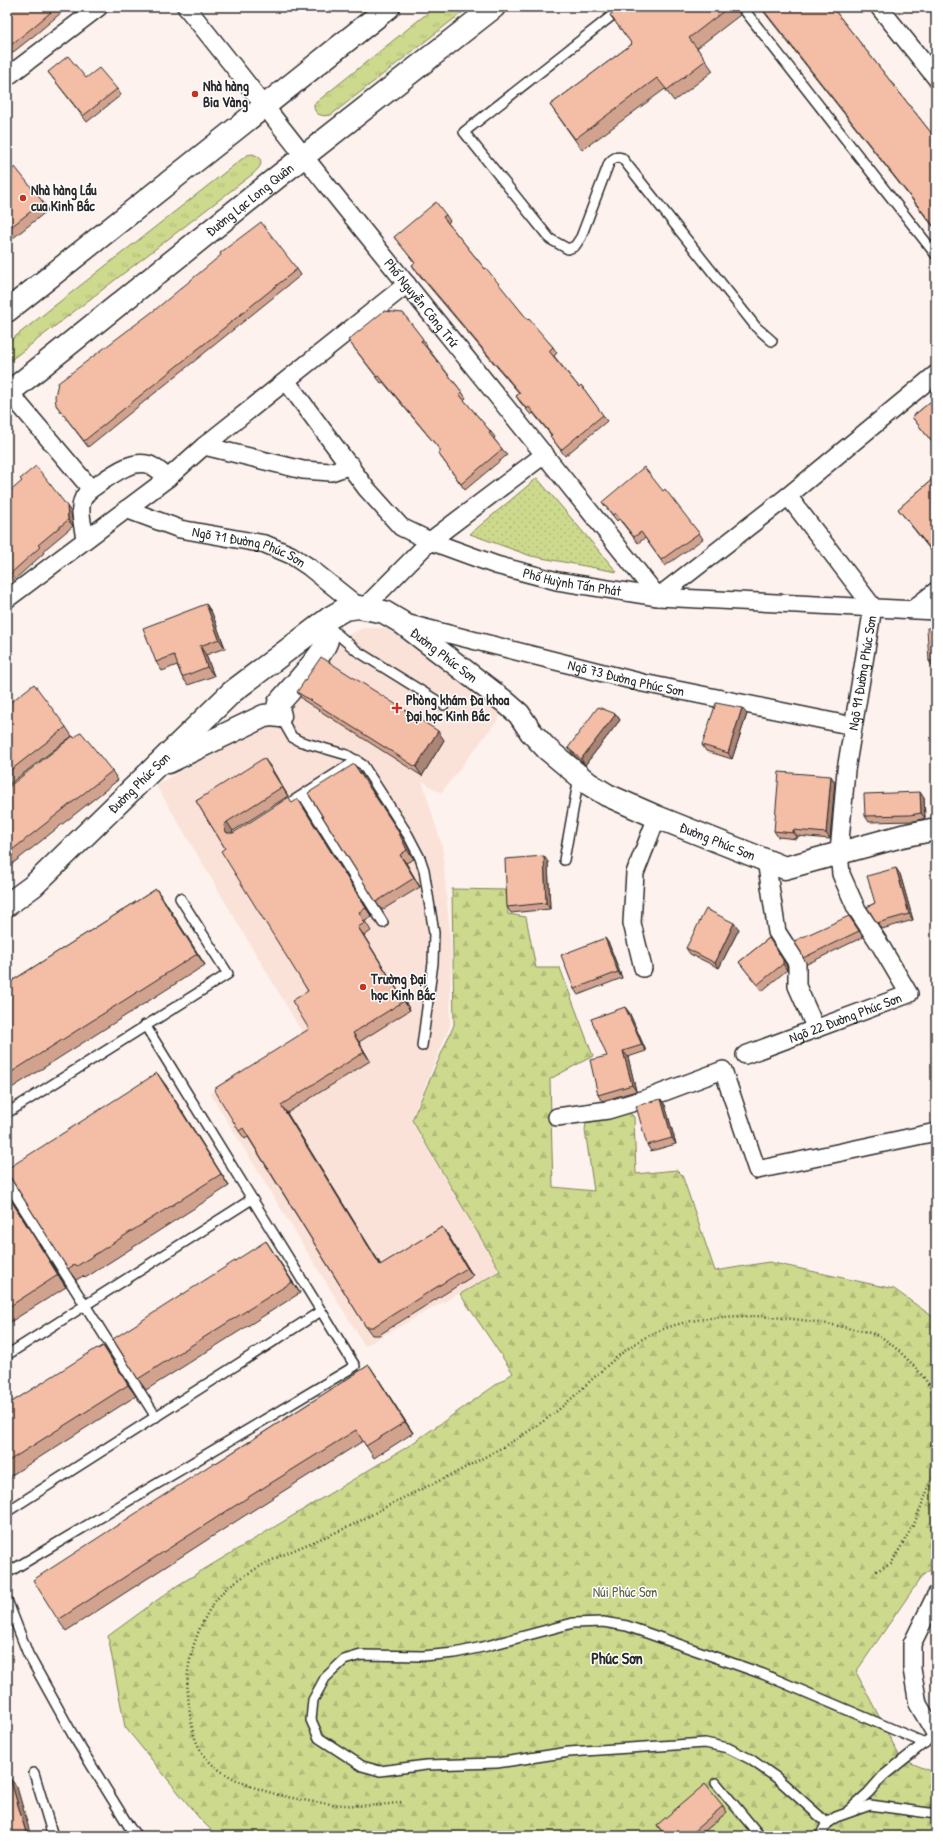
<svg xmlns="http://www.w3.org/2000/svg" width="943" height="1843" font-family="'Patrick Hand',sans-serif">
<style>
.built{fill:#fae2d8}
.grass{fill:url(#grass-tufts);stroke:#7c825c}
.forest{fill:url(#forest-firs);stroke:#7c825c}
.park{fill:url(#park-dots);stroke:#7c825c}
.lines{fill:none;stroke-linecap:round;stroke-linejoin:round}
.service-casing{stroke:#2b2b2b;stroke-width:12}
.minor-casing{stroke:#2b2b2b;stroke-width:20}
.tertiary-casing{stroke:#2b2b2b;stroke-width:25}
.secondary-casing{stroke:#2b2b2b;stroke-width:25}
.path{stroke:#2b2b2b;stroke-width:2.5;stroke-dasharray:1 3;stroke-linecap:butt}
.service{stroke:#fff;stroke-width:9}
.minor{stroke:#fff;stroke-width:17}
.tertiary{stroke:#fff;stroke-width:22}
.secondary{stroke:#fff;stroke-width:22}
.wall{fill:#d1a38f;stroke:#2b2b2b}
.shaded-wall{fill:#aa8474;stroke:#2b2b2b}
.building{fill:#f3bda6;stroke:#2b2b2b}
.poi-dot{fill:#c8321e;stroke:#fff;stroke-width:1.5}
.labels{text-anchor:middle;stroke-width:3;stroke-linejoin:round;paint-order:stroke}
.poi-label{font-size:14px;font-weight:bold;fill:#2b2b2b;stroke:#fff;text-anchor:start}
.street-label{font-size:14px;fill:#2b2b2b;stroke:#fff}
.park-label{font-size:14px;fill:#5c5f48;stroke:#fff}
.quarter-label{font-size:16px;font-weight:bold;fill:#2b2b2b;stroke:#fff}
</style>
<defs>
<pattern id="grass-tufts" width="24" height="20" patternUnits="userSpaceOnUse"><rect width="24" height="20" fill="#cdd98c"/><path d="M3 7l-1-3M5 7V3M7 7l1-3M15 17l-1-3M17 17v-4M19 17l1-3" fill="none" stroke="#b0ba79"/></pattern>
<pattern id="forest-firs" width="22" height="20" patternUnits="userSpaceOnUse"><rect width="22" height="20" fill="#cdd98c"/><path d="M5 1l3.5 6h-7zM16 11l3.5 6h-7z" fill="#b0ba79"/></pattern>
<pattern id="park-dots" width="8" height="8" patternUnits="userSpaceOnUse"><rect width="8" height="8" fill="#cdd98c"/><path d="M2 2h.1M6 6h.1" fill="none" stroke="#b0ba79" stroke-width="1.8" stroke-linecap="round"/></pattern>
</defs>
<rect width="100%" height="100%" fill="#fdf2ed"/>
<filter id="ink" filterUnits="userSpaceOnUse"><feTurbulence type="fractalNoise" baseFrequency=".025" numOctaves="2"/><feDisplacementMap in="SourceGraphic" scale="8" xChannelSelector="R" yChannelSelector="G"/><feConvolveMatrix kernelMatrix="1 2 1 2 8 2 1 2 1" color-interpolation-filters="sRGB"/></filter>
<g filter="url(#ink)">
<!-- built -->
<polygon class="built" points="363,628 388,628 402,635 503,713 441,793 422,781 442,846 451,947 450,1026 411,1120 499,1271 365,1346 210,1093 305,1037 156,785 259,725 350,634"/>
<!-- grass -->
<g class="grass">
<path d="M435 7H469L331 115C322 117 313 115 314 104Z"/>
<path d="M253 154 259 157C264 164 258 169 254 173L7 363V343L247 155Z"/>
</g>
<!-- forest -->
<polygon class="forest" points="452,889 506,890 508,914 526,917 536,968 560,968 593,1056 550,1079 553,1187 594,1191 585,1130 586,1123 630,1113 634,1117 636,1174 677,1170 682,1175 715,1271 769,1262 894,1289 936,1319 936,1565 922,1576 856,1672 901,1759 936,1773 936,1836 217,1836 200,1819 125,1727 108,1636 178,1585 407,1447 513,1373 460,1294 500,1271 412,1120 454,1025"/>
<!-- park -->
<polygon class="park" points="537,478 617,572 531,556 470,534"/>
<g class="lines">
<defs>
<g id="service">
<path d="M623 7 464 132 550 239 568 249 575 246 581 237 609 163C613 158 616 156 622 158L756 327 772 341"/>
<polyline points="742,7 936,255"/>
<polyline points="328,626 357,651 444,705"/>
<polyline points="280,716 292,737 299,741 347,755 363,765 408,835 420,858 424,870 434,933 433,963 422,1046"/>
<polyline points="303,795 383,923"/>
<polyline points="282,808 357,760"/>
<polyline points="564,860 579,777"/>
<polyline points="7,1113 228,974 180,898"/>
<polyline points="7,1182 156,1417"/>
<polyline points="7,1355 252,1199"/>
<polyline points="8,1511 321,1311"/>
<polyline points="7,1573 355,1366 145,1025"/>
<polyline points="7,1600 28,1654 74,1737 130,1828 137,1836"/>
<polyline points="34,1773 53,1836"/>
<polyline points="716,1783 760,1836"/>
<polyline points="848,1811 868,1793 883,1776 928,1740"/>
<polyline points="827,1823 777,1778 750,1759 728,1748 705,1743 569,1752 497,1763 426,1765 380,1771 362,1766 319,1738 311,1720 313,1700 325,1678 344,1660 361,1655 423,1656 455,1653 487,1646 573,1623 603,1622 627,1626 763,1674 925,1743"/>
<polyline points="820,1836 827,1823 836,1817 870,1805 936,1814"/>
</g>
<g id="minor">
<path id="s1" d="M186 7C235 67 282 129 330 189 439 325 550 460 658 597L788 496 936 374"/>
<polyline points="879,7 936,78"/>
<polyline points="7,77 99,7"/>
<path id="s2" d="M287 382 366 488 401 527 430 541 496 565 557 581 658 597 936 611"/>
<path d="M9 392 91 489C107 479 130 458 150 465 157 468 162 473 168 478"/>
<polyline points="204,446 303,470 331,472 351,465"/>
<path id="s3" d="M126 509 180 529 265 544 291 555 309 567 359 607"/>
<path d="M85 540C83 521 74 502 91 489"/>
<polyline points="7,599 168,478 204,446 407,284"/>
<polyline points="365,607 430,541 545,454"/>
<polyline points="913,609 936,591"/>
<path id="s4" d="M405 623 643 683 853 726"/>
<polyline points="766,860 777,932 797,963 797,986 816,1029"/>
<polyline points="643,968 632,923 635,873 657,817"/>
<path id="s5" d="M745 1055 909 994 879 943 856 908 841 874 839 853 846 770 873 607 788 496"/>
<polyline points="557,1117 608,1110 648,1098 723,1070 757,1170 936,1132"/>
<polyline points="936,1595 912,1644 912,1669 918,1704 936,1735"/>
</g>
<g id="tertiary">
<path d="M168 762 264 716 272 715 280 716 278 708 279 703C288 692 327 651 327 639 327 633 323 629 320 625"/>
<path id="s6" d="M7 905 33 886 232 692 331 617 345 609 359 607 384 612 401 622 504 701 519 714 531 732 547 749 589 784 607 795 657 817 785 868 902 836 936 829"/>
</g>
<g id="secondary">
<polyline points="7,311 389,7"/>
<path id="s7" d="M7 394 280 175 494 7"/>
</g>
</defs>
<!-- service casing -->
<use href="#service" class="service-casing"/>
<!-- minor casing -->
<use href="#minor" class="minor-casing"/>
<!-- tertiary casing -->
<use href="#tertiary" class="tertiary-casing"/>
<!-- secondary casing -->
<use href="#secondary" class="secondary-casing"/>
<!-- path -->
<g class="path">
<polyline points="876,1571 891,1564 915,1522 932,1479 936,1464"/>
<path d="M401 1802C352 1813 240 1798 206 1758 191 1740 190 1716 188 1694 184 1662 200 1617 222 1593 228 1586 238 1580 246 1575 275 1556 307 1545 339 1531 360 1522 379 1510 399 1500 423 1488 447 1478 470 1465 498 1450 527 1434 553 1414 586 1389 614 1352 652 1334 705 1308 782 1315 838 1326 851 1329 866 1331 879 1336 892 1342 919 1370 927 1382 932 1388 933 1397 936 1405"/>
</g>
<!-- service -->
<use href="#service" class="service"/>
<!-- minor -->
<use href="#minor" class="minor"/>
<!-- tertiary -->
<use href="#tertiary" class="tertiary"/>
<!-- secondary -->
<use href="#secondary" class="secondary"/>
</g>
<!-- wall -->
<g class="wall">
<polygon points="7,7 68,7 36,34 7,57"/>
<polygon points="619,7 737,7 736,8 740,15 697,48 713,71 674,101 665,89 582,150 550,105 632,44 610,15"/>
<polygon points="760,7 832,7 936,139 936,230"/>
<polygon points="48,72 86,78 117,89 121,95 87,122"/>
<polygon points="7,173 43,202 48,210 7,243"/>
<polygon points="446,215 450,221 448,223 485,269 528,320 553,347 557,353 554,356 579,387 581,385 607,421 565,456 550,436 551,435 533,413 531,415 520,402 516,396 519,393 416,271 412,265 415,263 394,237"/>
<polygon points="297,269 301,275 88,447 56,405"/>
<polygon points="403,313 427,345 426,346 462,392 466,398 464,400 491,432 495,437 494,439 507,455 465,490 438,453 441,451 383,382 381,383 348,340"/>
<polygon points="936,397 936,447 912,417"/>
<polygon points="936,476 936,557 898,509"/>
<polygon points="663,491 699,533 703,539 665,566 645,538 638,543 619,519 617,521 602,502"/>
<polygon points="7,494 71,512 73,526 43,551 44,553 13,581 7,573"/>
<polygon points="206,604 212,613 225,648 206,655 214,676 188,685 182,677 177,665 162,671 156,662"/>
<polygon points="936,628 936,667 933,667 929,661"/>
<polygon points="297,692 444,740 422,776 303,700"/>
<polygon points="7,705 66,727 72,736 7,786"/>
<polygon points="616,714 620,720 585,765 573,754 568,748"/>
<polygon points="747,714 732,759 706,751 702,745"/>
<polygon points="74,738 112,771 118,780 7,868 7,788"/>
<polygon points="270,766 288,796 233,831 231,833 233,833 292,803 304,808 372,917 365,921 371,931 364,936 410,1010 359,1042 370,1061 287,1113 381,1265 442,1227 448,1235 473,1276 379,1335 372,1335 366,1327 248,1137 245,1139 239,1131 309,1029 308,991 225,848 196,801"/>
<polygon points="361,772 403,838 414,859 406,863 420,887 382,910 376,902"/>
<polygon points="835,782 830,839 797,836 797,839 778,837 774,831"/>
<polygon points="924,798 925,818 914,821 869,822 865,816"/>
<polygon points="548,862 550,909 511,913 507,907"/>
<polygon points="900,874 913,920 882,929 867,907 875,903"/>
<polygon points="156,889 164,900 205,965 7,1091 7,984"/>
<polygon points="849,916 863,937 807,964 803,958"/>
<polygon points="739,929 719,968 690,954 686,948"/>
<polygon points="605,938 609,944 622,978 578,995 574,989"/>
<polygon points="769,938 787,966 787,970 762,991 739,962"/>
<polygon points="629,1012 646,1051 628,1057 636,1091 602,1101 598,1095 607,1056"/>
<polygon points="165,1084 229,1186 85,1278 83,1276 76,1280 68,1269"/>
<polygon points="665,1105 676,1144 651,1151 647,1145"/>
<polygon points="7,1193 66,1287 7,1324"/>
<polygon points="274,1253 300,1293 146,1390 138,1379"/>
<polygon points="103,1346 136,1396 7,1478 7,1405"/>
<polygon points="369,1365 377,1377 413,1433 374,1458 363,1441 255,1509 66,1631 58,1620 216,1463"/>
<polygon points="723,1806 727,1812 699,1836 665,1836 657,1825"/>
</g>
<!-- shaded-wall -->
<g class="shaded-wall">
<polygon points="67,506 71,512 73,526 68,520"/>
<polygon points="206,604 212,613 225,648 219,639"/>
<polygon points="200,646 206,655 214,676 207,667"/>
<polygon points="742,708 747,714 732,759 728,753"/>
<polygon points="616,714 620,720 585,765 581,759"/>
<polygon points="438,731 444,740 422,776 416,767"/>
<polygon points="264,758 270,766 288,796 282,787"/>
<polygon points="354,764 403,838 414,859 407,850"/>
<polygon points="831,776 835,782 830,839 826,833"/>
<polygon points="920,792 924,798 925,818 921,813"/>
<polygon points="298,799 304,808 372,917 366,908"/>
<polygon points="227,822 233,831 231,834 231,839 225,830 224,825"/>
<polygon points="793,830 797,836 797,839 793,833"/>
<polygon points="400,855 406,863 420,887 414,878"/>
<polygon points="544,856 548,862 550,909 546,903"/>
<polygon points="896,868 900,874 913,920 909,914"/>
<polygon points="156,889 164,900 205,965 197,954"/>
<polygon points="734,923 739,929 719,968 715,963"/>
<polygon points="358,927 364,936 410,1010 404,1001"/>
<polygon points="605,938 609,944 622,978 618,972"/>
<polygon points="773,944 787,966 787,970 783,964"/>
<polygon points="625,1007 629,1012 646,1051 642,1045"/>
<polygon points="353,1033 359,1042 370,1061 364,1052"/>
<polygon points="623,1051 628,1057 636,1091 632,1085"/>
<polygon points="157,1073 165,1084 229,1186 221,1174"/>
<polygon points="661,1099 665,1105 676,1144 672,1138"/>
<polygon points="281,1105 287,1113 386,1274 380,1265"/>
<polygon points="7,1193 66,1287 58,1275 7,1194"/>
<polygon points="442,1227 448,1235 473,1276 467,1268"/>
<polygon points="266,1241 274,1253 300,1293 292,1282"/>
<polygon points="103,1346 111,1357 136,1396 128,1385"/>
<polygon points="369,1365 377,1377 413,1433 405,1422"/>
<polygon points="10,1778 17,1787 31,1836 27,1836"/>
</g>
<!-- building -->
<g class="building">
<polygon points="7,7 57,7 32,28 7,48"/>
<polygon points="619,7 729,7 689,38 706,60 667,90 657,78 575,139 550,105 632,44 610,15"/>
<polygon points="761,7 832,7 936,139 936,229"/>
<polygon points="68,56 86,78 99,68 117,89 83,116 48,72"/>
<polygon points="15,167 43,202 7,230 7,173"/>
<polygon points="436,202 446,215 443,217 485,269 486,268 528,320 529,319 540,332 553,347 549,351 579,387 581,385 603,415 561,450 550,436 552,435 529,407 527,409 516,396 520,393 412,265 415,263 394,237"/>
<polygon points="261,222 297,269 84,441 56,405 55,396 58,383 156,309 221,255 220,253"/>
<polygon points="384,311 403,313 423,339 421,341 462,392 459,394 491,432 489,433 502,449 461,484 438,453 441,451 379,376 377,377 348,340"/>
<polygon points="936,397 936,447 912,417"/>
<polygon points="36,466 67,506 68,520 38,545 40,547 9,575 7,573 7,494 22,481 20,479"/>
<polygon points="644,467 663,491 665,489 699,533 661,560 641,532 634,537 615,513 613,515 602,502"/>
<polygon points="936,476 936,553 935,554 898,509"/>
<polygon points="206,604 219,639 200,646 207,667 182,677 174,655 156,662 143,628"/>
<polygon points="927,628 936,628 936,661 929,661"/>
<polygon points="321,657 438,731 416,767 297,692"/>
<polygon points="34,684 66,727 7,773 7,705"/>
<polygon points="716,703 742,708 728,753 702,745"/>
<polygon points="598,707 616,714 581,759 568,748"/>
<polygon points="81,732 112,771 7,854 7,788 73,736 74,738"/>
<polygon points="264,758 282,787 227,822 224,825 225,830 227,833 233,833 289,797 292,803 298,799 366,908 359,912 365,923 358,927 404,1001 353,1033 364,1052 281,1105 380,1265 442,1227 467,1268 373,1327 366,1327 243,1128 239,1131 214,1089 309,1029 292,1001 308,991 221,851 225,848 196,801"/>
<polygon points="354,764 397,829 407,850 400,855 414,878 376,902 308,793"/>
<polygon points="779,772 831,776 826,833 793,830 793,833 774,831"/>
<polygon points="920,792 921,813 910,815 865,816 864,794"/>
<polygon points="544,856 546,903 507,907 505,859"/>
<polygon points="896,868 909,914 877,923 867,907 875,903 867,876"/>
<polygon points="156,889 197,954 7,1075 7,984"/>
<polygon points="706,909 734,923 715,963 686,948"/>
<polygon points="849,916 859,931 803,958 801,952 794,941"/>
<polygon points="605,938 618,972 574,989 561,955"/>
<polygon points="769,938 783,960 783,964 757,985 739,962"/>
<polygon points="625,1007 642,1045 623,1051 632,1085 598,1095 590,1060 607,1056 591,1019"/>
<polygon points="157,1073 221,1174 77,1266 75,1264 68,1269 7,1172 7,1169"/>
<polygon points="661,1099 672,1138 647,1145 636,1106"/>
<polygon points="7,1194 58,1275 7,1308"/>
<polygon points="266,1241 292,1282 138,1379 113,1339"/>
<polygon points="103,1346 128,1385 7,1462 7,1405 97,1348 98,1349"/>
<polygon points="369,1365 405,1422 366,1446 356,1430 247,1498 58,1620 33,1580 215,1462 216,1463"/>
<polygon points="10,1778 27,1836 7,1836 7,1779"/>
<polygon points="705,1784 723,1806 688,1836 666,1836 657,1825"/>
</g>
</g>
<!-- markers -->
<g class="poi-dot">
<circle cx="195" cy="94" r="4"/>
<circle cx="23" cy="198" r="4"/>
<path d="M395 702h4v4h4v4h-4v4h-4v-4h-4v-4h4z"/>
<circle cx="363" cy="987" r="4"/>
</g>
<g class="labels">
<!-- poi labels -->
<g class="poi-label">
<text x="203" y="91">Nhà hàng<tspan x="203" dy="16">Bia Vàng</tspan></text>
<text x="31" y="195">Nhà hàng Lẩu<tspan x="31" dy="16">cua Kinh Bắc</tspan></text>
<text x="406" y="705">Phòng khám Đa khoa<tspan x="406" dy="16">Đại học Kinh Bắc</tspan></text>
<text x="371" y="984">Trường Đại<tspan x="371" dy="16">học Kinh Bắc</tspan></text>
</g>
<!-- street labels -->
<g class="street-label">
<text dy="5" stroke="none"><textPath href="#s7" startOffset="311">Đường Lạc Long Quân</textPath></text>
<text dy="5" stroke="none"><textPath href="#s1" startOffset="378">Phố Nguyễn Công Trứ</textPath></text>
<text dy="5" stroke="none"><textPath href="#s3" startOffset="129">Ngõ 71 Đường Phúc Sơn</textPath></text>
<text dy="5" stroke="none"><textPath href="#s2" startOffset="365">Phố Huỳnh Tấn Phát</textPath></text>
<text dy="5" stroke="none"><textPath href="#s6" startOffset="564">Đường Phúc Sơn</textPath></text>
<text dy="5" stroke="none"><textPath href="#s5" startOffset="516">Ngõ 91 Đường Phúc Sơn</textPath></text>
<text dy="5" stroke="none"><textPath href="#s4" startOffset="228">Ngõ 73 Đường Phúc Sơn</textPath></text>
<text dy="5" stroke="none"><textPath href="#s6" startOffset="180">Đường Phúc Sơn</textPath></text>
<text dy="5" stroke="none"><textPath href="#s6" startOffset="900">Đường Phúc Sơn</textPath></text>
<text dy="5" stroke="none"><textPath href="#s5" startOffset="107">Ngõ 22 Đường Phúc Sơn</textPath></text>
</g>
<!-- park labels -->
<g class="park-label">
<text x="625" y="1597">Núi Phúc Sơn</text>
</g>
<!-- quarter labels -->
<g class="quarter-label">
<text x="617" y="1664">Phúc Sơn</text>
</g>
</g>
<!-- margin -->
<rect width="943" height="1843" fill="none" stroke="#fff" stroke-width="24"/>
<rect x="12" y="12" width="919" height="1819" fill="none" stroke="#2b2b2b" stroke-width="1.5" filter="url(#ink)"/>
</svg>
